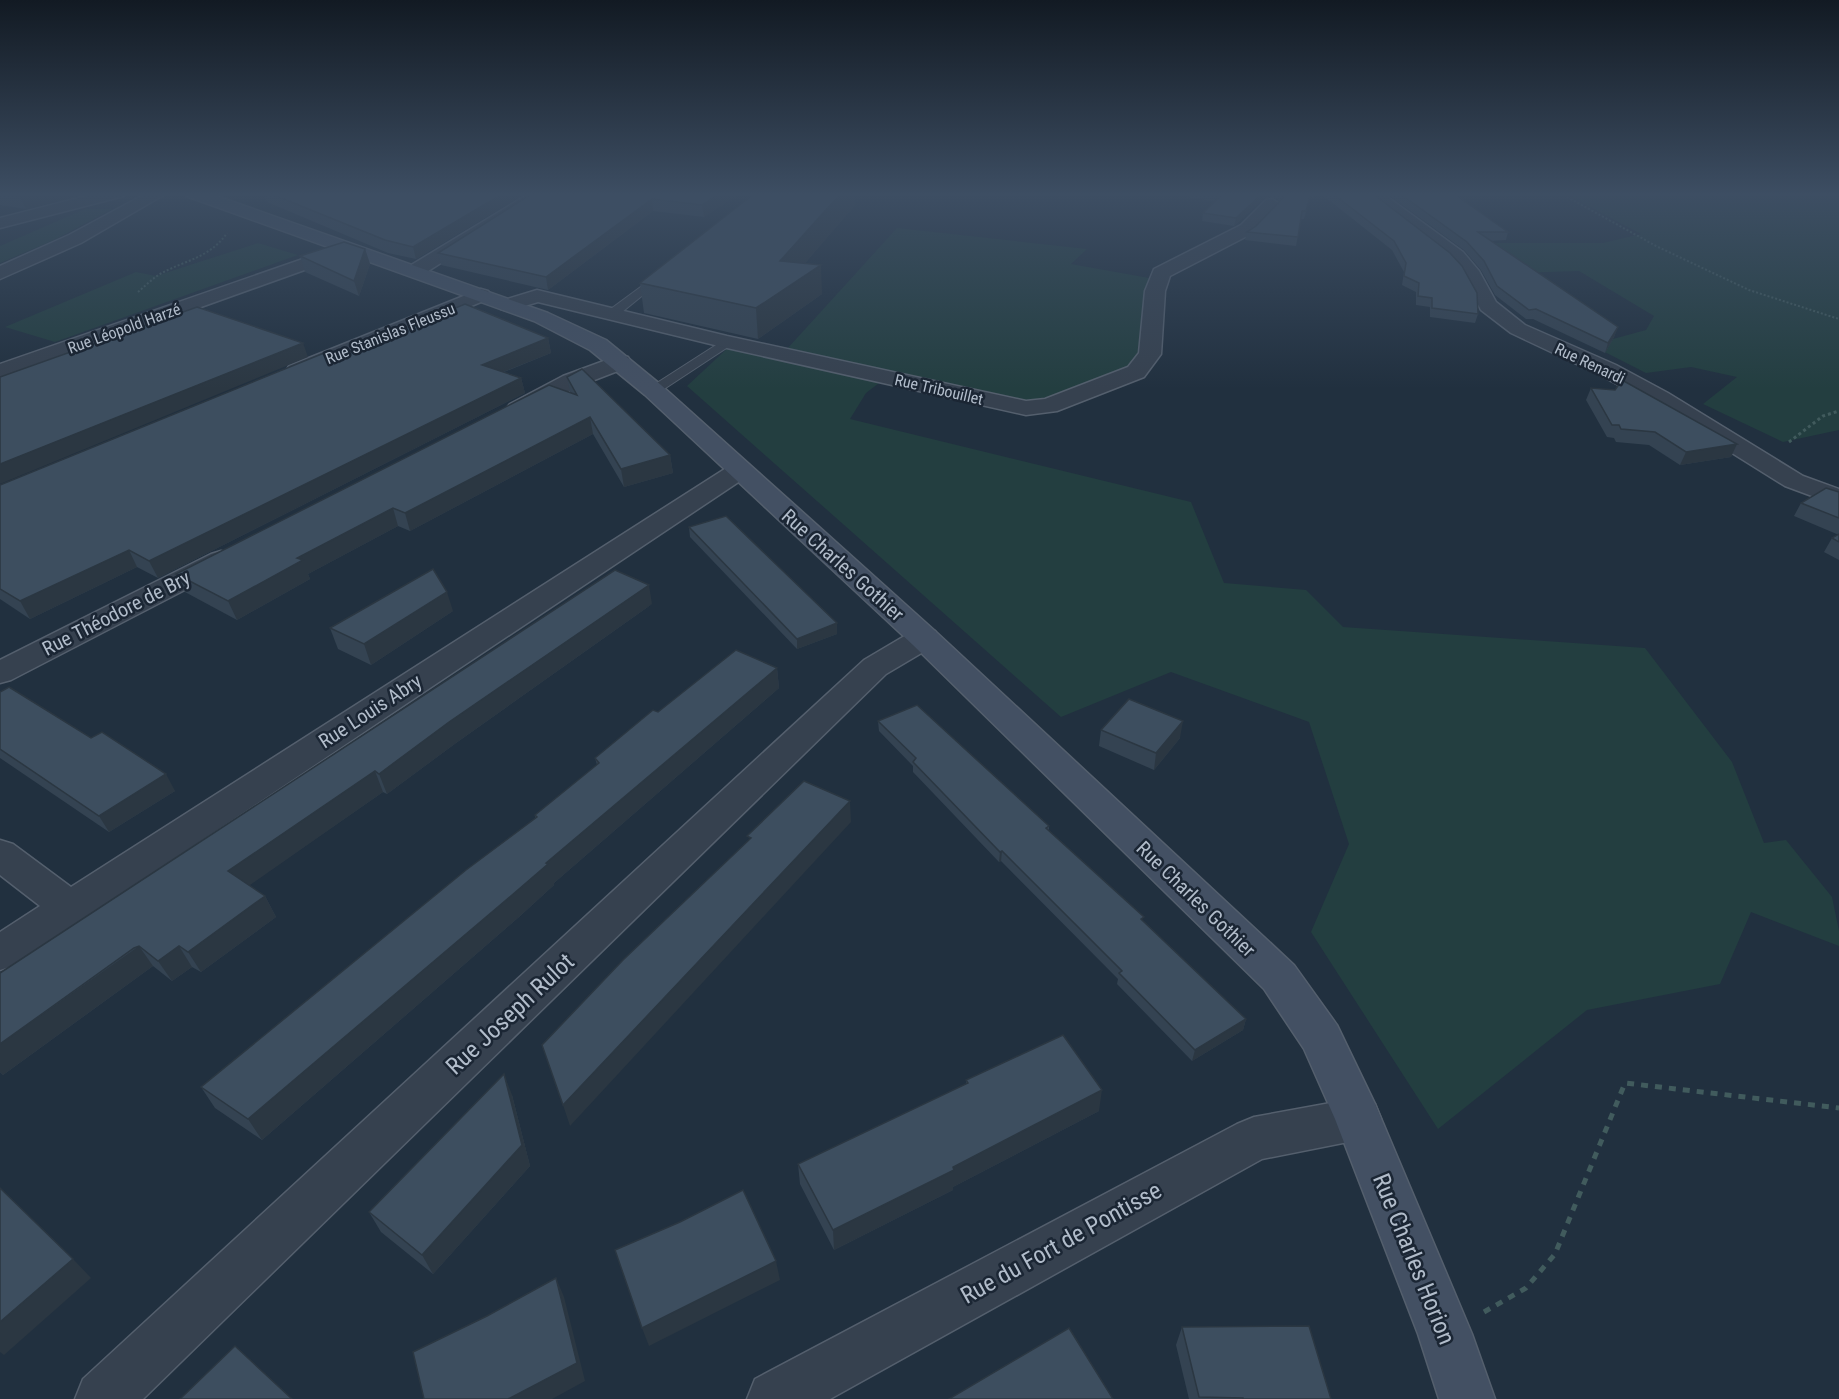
<svg xmlns="http://www.w3.org/2000/svg" width="1839" height="1399" font-family="'Roboto Condensed',sans-serif">
<style>
.green{fill:#233e40}
.lines{fill:none;stroke-linecap:round;stroke-linejoin:round}
.lane-casing{stroke:#545f6d;stroke-width:2}
.street-casing{stroke:#545f6d;stroke-width:3}
.secondary-casing{stroke:#545f6d;stroke-width:3}
.path-far2{stroke:#415b5d;stroke-width:2;stroke-dasharray:2 2;stroke-linecap:butt}
.path-far1{stroke:#415b5d;stroke-width:3;stroke-dasharray:3 3;stroke-linecap:butt}
.path{stroke:#415b5d;stroke-width:5;stroke-dasharray:7 7;stroke-linecap:butt}
.lane{fill:#36414f;fill-rule:evenodd}
.street{fill:#36414f;fill-rule:evenodd}
.secondary{fill:#435063;fill-rule:evenodd}
.wall{fill:#344352}
.shaded-wall{fill:#2b3742}
.building{fill:#3d4e5f;stroke:#2b3742;stroke-width:1.5}
.labels{text-anchor:middle;stroke-width:5;stroke-linejoin:round;paint-order:stroke}
.far-street-label{font-size:16px;fill:#b1bcca;stroke:#1b2634}
.street-label{font-size:20px;fill:#b1bcca;stroke:#1b2634}
.near-street-label{font-size:24px;fill:#b1bcca;stroke:#1b2634}
</style>
<rect width="100%" height="100%" fill="#21303f"/>
<!-- green -->
<g class="green">
<polygon points="1564,193 1839,193 1839,430 1783,442 1703,404 1737,377 1691,367 1646,373 1591,345 1646,330 1654,316 1579,271 1490,274 1469,243 1603,243 1641,234"/>
<polygon points="85,209 112,209 54,240 0,263 0,246"/>
<polygon points="897,228 1087,249 1071,264 1149,278 1144,350 1127,373 1024,405 787,349"/>
<polygon points="258,243 298,255 55,342 5,327 136,272 156,276"/>
<polygon points="731,345 883,380 866,393 850,419 1191,502 1224,583 1306,590 1343,627 1645,648 1732,762 1764,843 1786,840 1832,897 1839,931 1839,946 1751,912 1720,984 1587,1010 1438,1129 1311,932 1349,844 1309,722 1171,672 1061,717 687,386"/>
</g>
<g class="lines">
<defs>
<g id="lane">
<polygon points="661,272 665,273 665,277 616,317 608,317 608,311"/>
<polygon points="727,338 733,342 731,345 658,393 653,394 646,390"/>
</g>
<g id="street">
<polygon points="98,193 126,193 124,196 0,228 0,218"/>
<polygon points="147,193 167,193 81,243 0,279 0,266 69,235"/>
<polygon points="530,193 550,193 422,275 408,275 405,271 408,267"/>
<polygon points="1363,193 1382,193 1463,252 1479,271 1496,302 1525,325 1616,365 1668,393 1803,476 1839,489 1839,506 1785,486 1652,403 1600,375 1511,333 1481,310 1461,273 1449,260"/>
<polygon points="1272,199 1280,204 1253,233 1170,276 1165,291 1161,354 1144,377 1057,411 1026,415 727,348 538,302 508,311 501,309 498,305 501,301 537,290 727,336 1026,401 1045,399 1128,367 1139,353 1145,291 1154,269 1241,225 1266,200"/>
<polygon points="346,244 352,245 355,249 352,253 0,379 0,364"/>
<polygon points="481,289 488,291 491,295 488,299 305,376 297,378 289,376 286,371 289,366"/>
<polygon points="620,355 628,357 631,362 628,367 579,386 526,414 518,416 510,414 506,409 510,404 563,376"/>
<polygon points="740,462 749,465 753,470 749,475 15,965 0,970 0,932 40,906 0,875 0,840 13,844 71,887 731,465"/>
<polygon points="221,551 231,554 235,560 231,566 11,680 0,683 0,660 211,554"/>
<polygon points="924,629 935,631 939,638 935,645 886,674 143,1399 75,1399 83,1379 864,660 913,631"/>
<polygon points="1358,1098 1375,1104 1381,1119 1375,1134 1358,1140 1262,1159 830,1399 747,1399 755,1379 1237,1124 1254,1117"/>
</g>
<polygon id="secondary" points="184,193 208,193 548,313 606,340 661,385 935,631 1294,965 1337,1025 1375,1104 1472,1334 1495,1399 1439,1399 1418,1334 1335,1119 1304,1049 1264,989 913,645 645,395 590,350 534,321 186,196"/>
</defs>
<!-- lane casing -->
<use href="#lane" class="lane-casing"/>
<!-- street casing -->
<use href="#street" class="street-casing"/>
<!-- secondary casing -->
<use href="#secondary" class="secondary-casing"/>
<!-- path-far2 -->
<g class="path-far2">
<polyline points="1560,193 1656,246 1749,290 1839,319"/>
<polyline points="1308,197 1325,193"/>
<path d="M138 292C145 286 152 279 160 274 185 260 210 258 227 233"/>
</g>
<!-- path-far1 -->
<polyline class="path-far1" points="1789,442 1823,416 1839,411"/>
<!-- path -->
<polyline class="path" points="1484,1312 1526,1288 1555,1254 1625,1083 1839,1108"/>
<!-- lane -->
<use href="#lane" class="lane"/>
<!-- street -->
<use href="#street" class="street"/>
<!-- secondary -->
<use href="#secondary" class="secondary"/>
</g>
<!-- wall -->
<g class="wall">
<polygon points="0,193 89,193 26,209 0,205"/>
<polygon points="264,193 526,193 416,259 388,253 267,202"/>
<polygon points="533,193 740,193 704,217 653,211 548,290 441,265 438,253"/>
<polygon points="755,193 855,193 855,205 805,263 822,294 758,339 644,313 640,283"/>
<polygon points="1191,193 1311,193 1304,219 1301,219 1296,246 1245,240 1247,232 1256,226 1280,201 1272,197 1264,198 1234,226 1202,221 1203,213 1215,201 1190,198"/>
<polygon points="1320,193 1372,193 1478,314 1475,323 1430,317 1430,307 1416,305 1416,292 1402,285 1404,272 1392,250"/>
<polygon points="1386,193 1453,193 1508,232 1506,240 1490,241 1618,327 1614,337 1605,353 1533,319 1526,319 1495,295 1481,270 1464,250"/>
<polygon points="365,249 370,264 359,296 305,272 300,256"/>
<polygon points="548,338 551,353 504,372 521,378 525,393 158,578 137,567 30,619 0,599 0,485 341,355"/>
<polygon points="567,377 670,455 673,473 624,487 593,434 410,531 398,526 308,574 310,579 237,620 185,592 176,574 570,392"/>
<polygon points="1591,388 1737,444 1731,457 1680,465 1649,445 1616,442 1614,438 1607,437 1586,400"/>
<polygon points="1839,492 1839,560 1824,552 1832,538 1839,535 1794,516 1801,503"/>
<polygon points="689,527 837,634 797,649 690,537"/>
<polygon points="652,604 456,743 387,794 383,792 249,885 265,896 276,917 201,972 192,967 172,981 153,966 3,1075 0,1072 0,973"/>
<polygon points="453,611 371,665 338,649 330,628"/>
<polygon points="777,668 779,688 554,883 554,885 519,917 262,1140 215,1108 201,1087 535,818 535,815 597,765 595,758 658,712"/>
<polygon points="0,692 175,791 109,832 0,758"/>
<polygon points="878,721 1049,826 1049,831 1246,1019 1243,1030 1192,1061 1117,984 1118,979 1001,861 999,862 913,772 913,766 879,731"/>
<polygon points="1101,730 1180,738 1154,770 1099,746"/>
<polygon points="966,1080 1099,1111 953,1187 953,1190 834,1250 800,1184 798,1164 966,1084"/>
<polygon points="512,1095 530,1166 433,1274 381,1232 369,1212"/>
<polygon points="1182,1327 1331,1399 1189,1399 1176,1345"/>
</g>
<!-- shaded-wall -->
<g class="shaded-wall">
<polygon points="36,193 89,193 26,209 20,197"/>
<polygon points="504,193 526,193 416,259 413,247"/>
<polygon points="721,193 740,193 704,217 702,205"/>
<polygon points="841,193 855,193 855,205 782,290 780,261"/>
<polygon points="1263,193 1272,193 1272,197 1264,198 1234,226 1236,218"/>
<polygon points="652,199 653,211 548,290 546,277"/>
<polygon points="365,249 370,264 359,296 354,281"/>
<polygon points="821,265 822,294 758,339 756,308"/>
<polygon points="1618,327 1614,337 1605,353 1608,343"/>
<polygon points="548,338 551,353 485,379 482,365"/>
<polygon points="303,343 308,357 0,484 0,464"/>
<polygon points="521,378 525,393 158,578 149,561"/>
<polygon points="590,417 593,434 410,531 405,513"/>
<polygon points="1737,444 1731,457 1680,465 1686,452"/>
<polygon points="670,455 673,473 624,487 621,469"/>
<polygon points="393,508 398,526 308,574 310,579 237,620 228,601 297,558"/>
<polygon points="129,550 137,567 30,619 20,601"/>
<polygon points="649,585 652,604 456,743 387,794 379,774 449,722"/>
<polygon points="447,592 453,611 371,665 364,644"/>
<polygon points="837,623 837,634 797,649 797,639"/>
<polygon points="777,668 779,688 554,883 554,885 519,917 262,1140 248,1119 546,863"/>
<polygon points="1183,721 1180,738 1154,770 1156,753"/>
<polygon points="375,771 383,792 240,892 228,871"/>
<polygon points="166,774 175,791 109,832 99,816"/>
<polygon points="850,801 851,822 570,1126 563,1105"/>
<polygon points="1002,851 1001,861 999,862 1000,852"/>
<polygon points="265,896 276,917 201,972 188,952"/>
<polygon points="139,946 153,966 3,1075 0,1072 0,1044"/>
<polygon points="179,946 192,967 172,981 158,961"/>
<polygon points="1246,1019 1243,1030 1192,1061 1195,1050"/>
<polygon points="504,1074 512,1095 530,1166 433,1274 422,1255"/>
<polygon points="1102,1090 1099,1111 953,1187 953,1190 834,1250 833,1230"/>
<polygon points="73,1259 91,1278 4,1355 0,1352 0,1322"/>
<polygon points="776,1261 780,1280 649,1346 642,1328"/>
<polygon points="556,1278 564,1297 585,1381 552,1399 508,1399"/>
</g>
<!-- building -->
<g class="building">
<polygon points="0,193 36,193 20,197"/>
<polygon points="269,193 504,193 413,247 385,240"/>
<polygon points="533,193 721,193 702,205 652,199 546,277 438,253"/>
<polygon points="755,193 841,193 780,261 821,265 756,308 640,283"/>
<polygon points="1216,193 1263,193 1236,218 1203,213 1222,194"/>
<polygon points="1281,193 1311,193 1306,211 1302,211 1298,237 1247,232 1256,226 1283,198 1283,194"/>
<polygon points="1332,193 1372,193 1450,253 1462,266 1477,293 1478,314 1432,308 1432,298 1418,296 1419,283 1404,276 1406,263 1394,241"/>
<polygon points="1399,193 1453,193 1508,232 1478,232 1618,327 1608,343 1536,309 1529,310 1497,286 1484,261 1467,242"/>
<polygon points="344,242 365,249 354,281 300,256"/>
<polygon points="465,304 548,338 482,365 521,378 149,561 129,550 20,601 0,589 0,485 329,351 341,355"/>
<polygon points="197,307 303,343 0,464 0,377"/>
<polygon points="582,369 670,455 621,469 590,417 405,513 393,508 297,558 303,560 228,601 176,574 549,385 577,395 567,377"/>
<polygon points="1622,380 1737,444 1686,452 1655,432 1621,429 1619,425 1612,425 1591,388 1615,390"/>
<polygon points="1826,488 1839,492 1839,518 1801,503"/>
<polygon points="726,516 837,623 797,639 689,527"/>
<polygon points="1839,534 1839,542 1832,538"/>
<polygon points="433,569 447,592 364,644 330,628"/>
<polygon points="615,570 649,585 449,722 379,774 375,771 228,871 265,896 188,952 179,946 158,961 139,946 134,948 0,1044 0,973"/>
<polygon points="736,650 777,668 546,863 548,864 512,895 248,1119 201,1087 466,870 537,817 535,815 599,763 595,758 653,710 658,712"/>
<polygon points="9,687 91,738 102,732 166,774 99,816 0,749 0,692"/>
<polygon points="1129,699 1183,721 1156,753 1101,730"/>
<polygon points="917,705 1049,826 1046,828 1144,917 1141,919 1246,1019 1195,1050 1119,973 1122,971 1002,851 1000,852 913,762 916,758 878,721"/>
<polygon points="804,781 850,801 563,1105 542,1045 623,960 751,838 747,836"/>
<polygon points="1063,1035 1102,1090 953,1167 954,1170 833,1230 798,1164 968,1083 966,1080"/>
<polygon points="504,1074 522,1145 422,1255 369,1212"/>
<polygon points="0,1188 73,1259 0,1322"/>
<polygon points="743,1190 776,1261 642,1328 615,1250 680,1222"/>
<polygon points="556,1278 577,1363 508,1399 424,1399 413,1352 487,1316"/>
<polygon points="1309,1326 1331,1399 1243,1399 1243,1398 1199,1397 1182,1327"/>
<polygon points="1069,1328 1113,1399 949,1399"/>
<polygon points="235,1346 292,1399 180,1399"/>
</g>
<!-- sky -->
<linearGradient id="sky" x2="0" y2="1"><stop stop-color="#121a23"/><stop offset="0.5" stop-color="#3d4e63"/><stop offset="1" stop-color="#3d4e63" stop-opacity="0"/></linearGradient>
<rect width="1839" height="389" fill="url(#sky)"/>
<g class="labels">
<!-- far-street labels -->
<g class="far-street-label">
<text transform="translate(124 328) rotate(-20)" y="6">Rue Léopold Harzé</text>
<text transform="translate(390 333) rotate(-22)" y="6">Rue Stanislas Fleussu</text>
<text transform="translate(1590 363) rotate(25)" y="6">Rue Renardi</text>
<text transform="translate(939 389) rotate(13)" y="6">Rue Tribouillet</text>
</g>
<!-- street labels -->
<g class="street-label">
<text transform="translate(843 565) rotate(42)" y="7">Rue Charles Gothier</text>
<text transform="translate(116 613) rotate(-27)" y="7">Rue Théodore de Bry</text>
<text transform="translate(370 711) rotate(-33)" y="7">Rue Louis Abry</text>
<text transform="translate(1196 899) rotate(44)" y="7">Rue Charles Gothier</text>
</g>
<!-- near-street labels -->
<g class="near-street-label">
<text transform="translate(510 1014) rotate(-43)" y="8">Rue Joseph Rulot</text>
<text transform="translate(1061 1243) rotate(-29)" y="8">Rue du Fort de Pontisse</text>
<text transform="translate(1414 1259) rotate(68)" y="8">Rue Charles Horion</text>
</g>
</g>
</svg>
